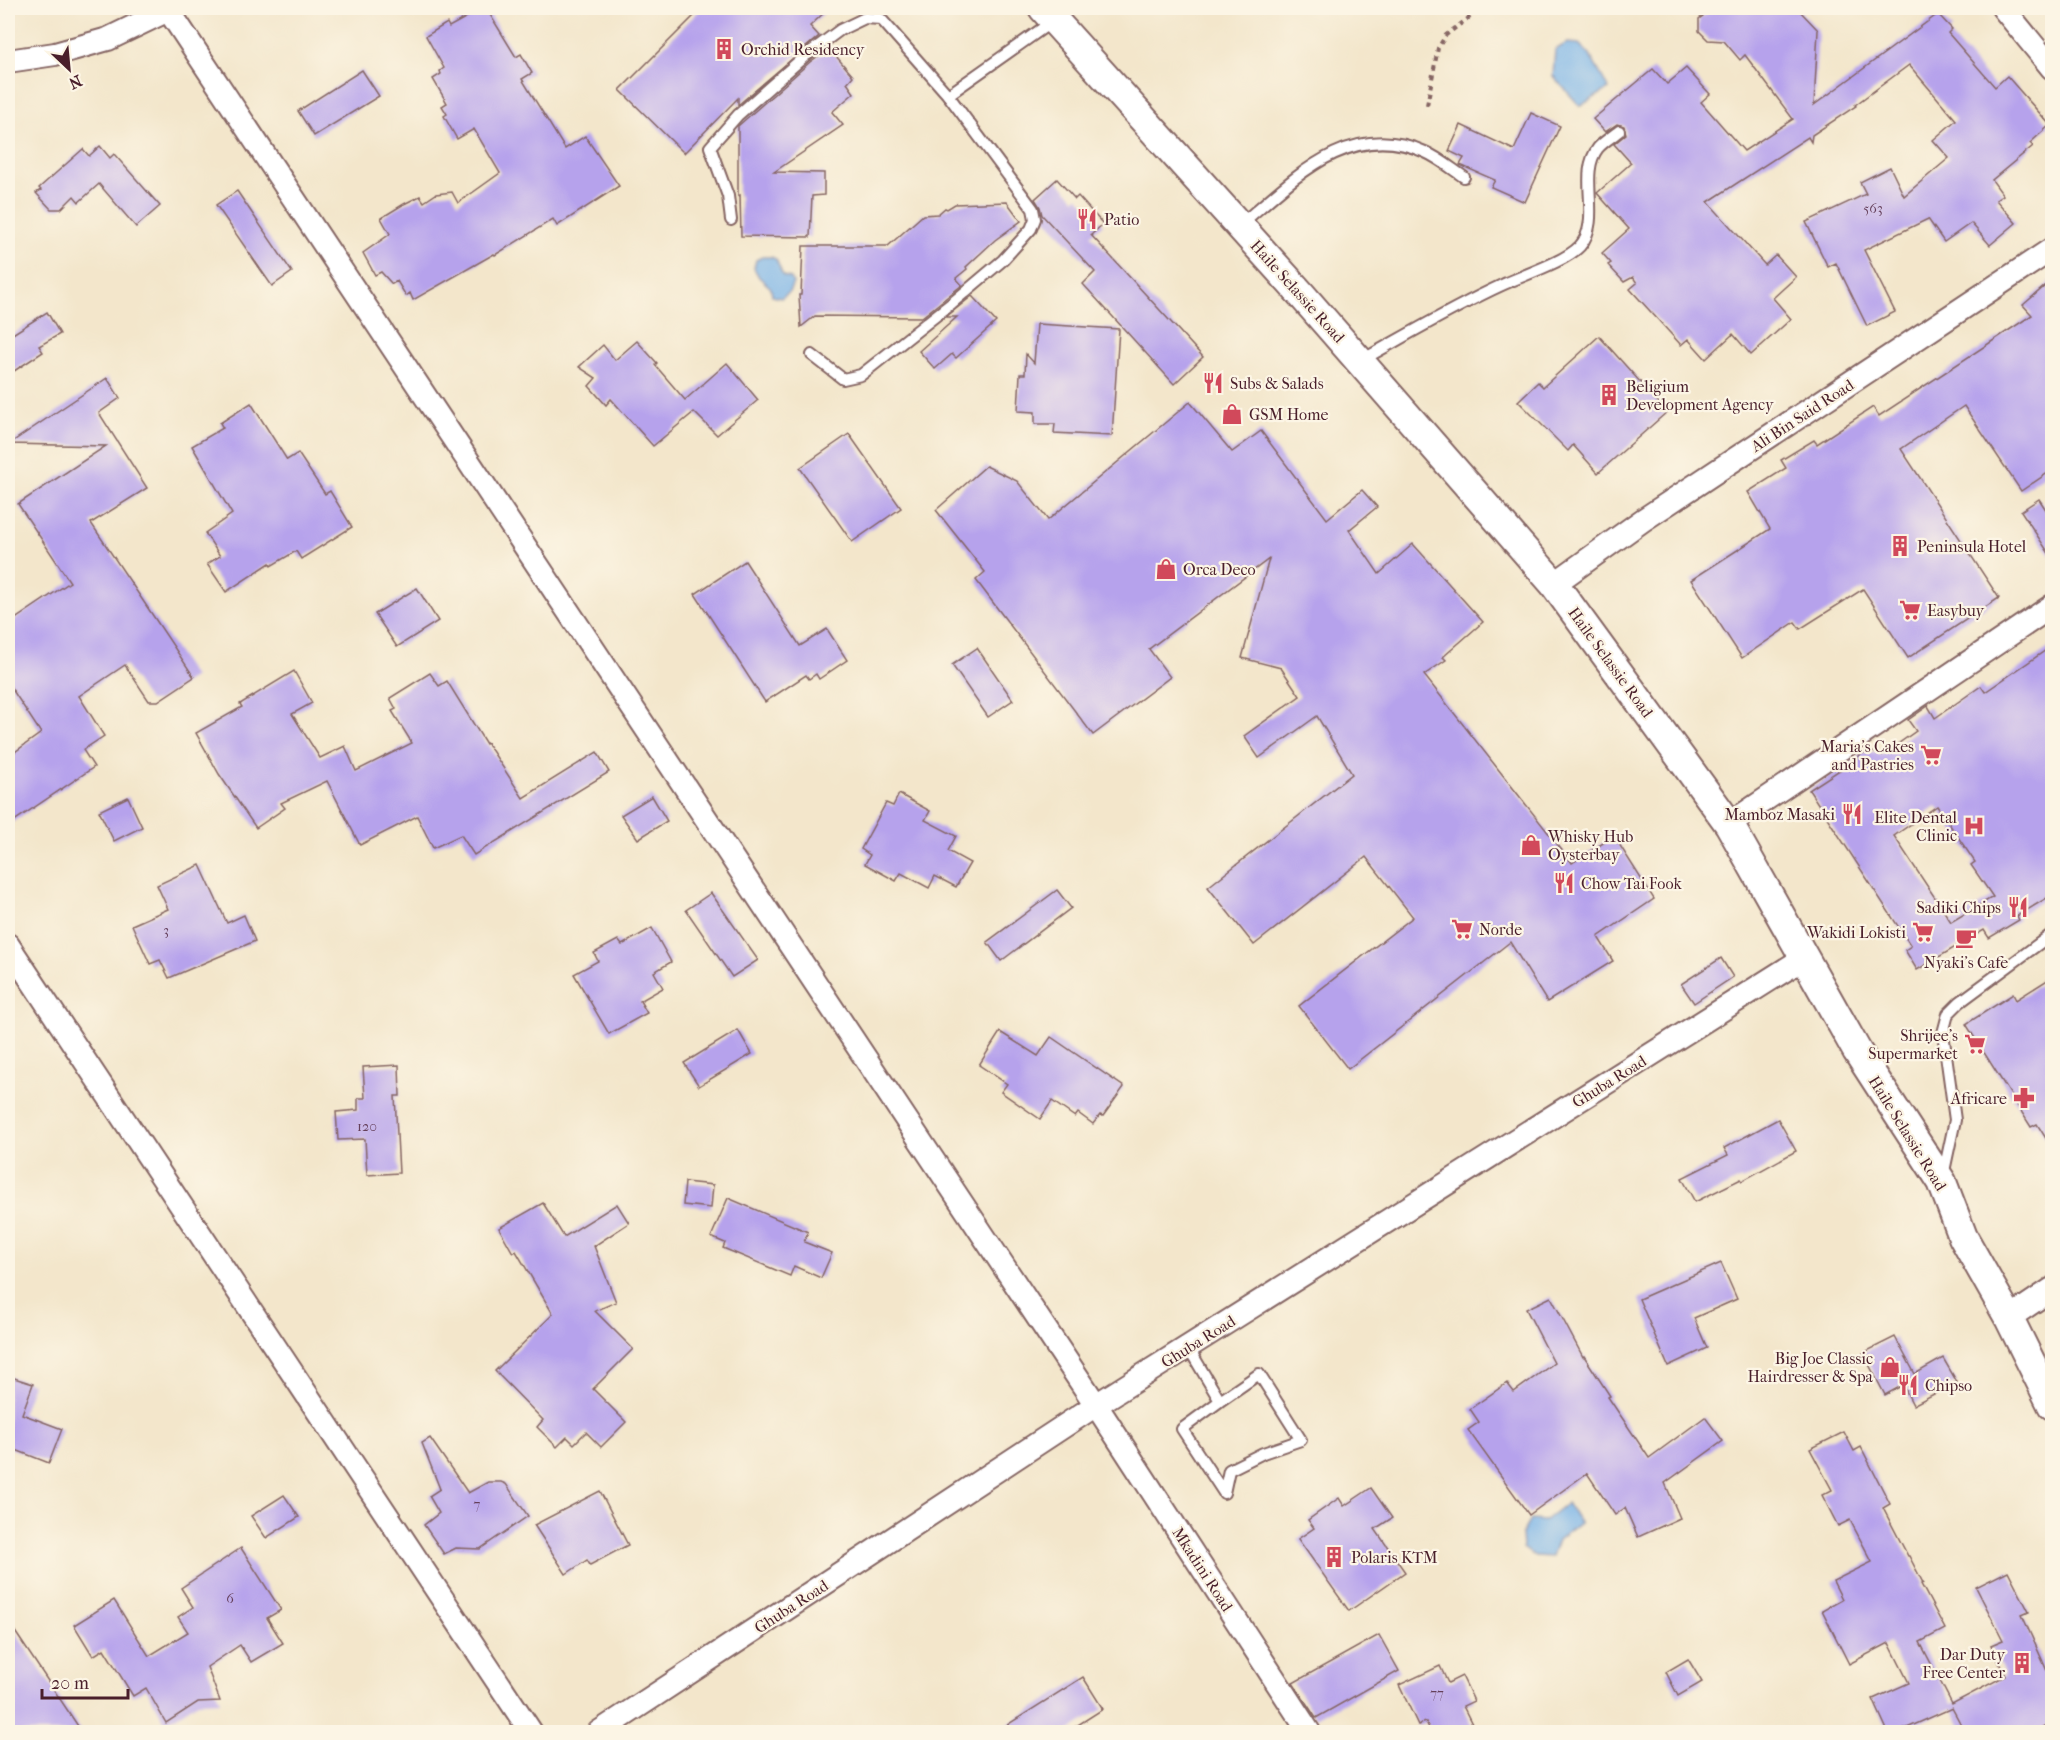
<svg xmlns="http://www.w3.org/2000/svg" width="2060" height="1740" font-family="'IM FELL French Canon',serif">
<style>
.water{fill:#77b2e8;stroke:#60688a;stroke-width:1.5}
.building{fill:#b6a2ec;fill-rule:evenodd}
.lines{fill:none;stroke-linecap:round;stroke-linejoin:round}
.service-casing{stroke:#856563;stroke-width:14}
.minor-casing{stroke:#856563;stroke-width:26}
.tertiary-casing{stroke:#856563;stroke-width:32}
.path{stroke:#856563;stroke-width:4;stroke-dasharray:4.5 4.5;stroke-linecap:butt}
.service{stroke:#fff;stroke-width:10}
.minor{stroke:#fff;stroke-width:22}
.tertiary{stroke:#fff;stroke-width:28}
.labels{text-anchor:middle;stroke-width:4.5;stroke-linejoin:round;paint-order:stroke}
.number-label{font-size:14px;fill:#65405b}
.poi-label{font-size:16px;fill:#4a1f2b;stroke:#fcf5e5;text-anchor:start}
.street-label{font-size:16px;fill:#4a1f2b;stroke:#fcf5e5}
</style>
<rect width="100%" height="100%" fill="#fcf5e5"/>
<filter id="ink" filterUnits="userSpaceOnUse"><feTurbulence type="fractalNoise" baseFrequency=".0167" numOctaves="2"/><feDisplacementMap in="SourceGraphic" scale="12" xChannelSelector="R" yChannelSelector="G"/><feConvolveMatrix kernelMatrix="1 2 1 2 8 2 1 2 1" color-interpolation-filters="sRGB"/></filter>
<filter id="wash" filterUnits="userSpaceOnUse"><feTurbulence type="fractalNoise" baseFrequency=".008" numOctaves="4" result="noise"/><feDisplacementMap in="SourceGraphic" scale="24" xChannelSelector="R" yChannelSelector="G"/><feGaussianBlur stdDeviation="1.35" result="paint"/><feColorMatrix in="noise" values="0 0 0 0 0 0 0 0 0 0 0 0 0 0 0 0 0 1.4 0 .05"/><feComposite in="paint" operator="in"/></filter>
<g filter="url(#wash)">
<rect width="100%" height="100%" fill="#f3e6cb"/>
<!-- water -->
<g class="water">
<polygon points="1567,43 1579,44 1589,54 1609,89 1580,106 1553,76 1555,50"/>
<polygon points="762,257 771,257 776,259 783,276 791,278 793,283 789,292 781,298 772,296 771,288 759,277 754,268 756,260"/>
<polygon points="1567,1503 1580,1523 1558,1540 1552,1557 1535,1556 1523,1548 1522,1534 1530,1520 1544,1521"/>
</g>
<g id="blocks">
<!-- building -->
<g class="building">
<polygon points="483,8 486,8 516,57 521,54 532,73 522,79 565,149 585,136 619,186 557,226 553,219 495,255 494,254 413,300 410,293 406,296 397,281 392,284 381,272 375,275 363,253 390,234 381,218 404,204 420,196 424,202 436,194 452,192 458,203 500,173 474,129 457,139 444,116 447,114 442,106 447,103 433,79 441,74 440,71 444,68 426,36 447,23 449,27"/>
<polygon points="702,8 829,8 810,26 819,36 738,105 738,98 684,153 620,90"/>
<polygon points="1714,8 1797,8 1818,30 1814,105 1938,14 1952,29 1948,33 1995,87 2007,76 2050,125 2030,143 2033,146 1992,180 2003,195 1996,200 2016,223 1990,245 1971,223 1944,242 1928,219 1864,250 1895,312 1867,326 1836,263 1828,267 1806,222 1866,194 1860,182 1890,167 1904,196 1949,158 1933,140 1956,120 1909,65 1855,105 1856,106 1812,135 1811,142 1808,137 1708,202 1765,265 1776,255 1796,277 1773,298 1791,319 1751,355 1733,334 1706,359 1688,339 1681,345 1630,289 1637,283 1633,277 1624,282 1608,265 1611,263 1602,253 1629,229 1597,193 1631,163 1614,144 1626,134 1624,126 1617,124 1605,132 1593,119 1653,69 1667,84 1686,68 1710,94 1701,102 1744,151 1793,119 1745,55 1740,60 1724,41 1708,40 1699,31 1699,19"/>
<polygon points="829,48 853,76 847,83 854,93 832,112 843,125 774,172 824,173 824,195 812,196 810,237 741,236 740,195 738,196 738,126 810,62"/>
<polygon points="362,70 379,96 314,136 298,111"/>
<polygon points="1531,113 1560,126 1525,202 1491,187 1495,180 1460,165 1464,158 1449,151 1461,125 1514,150"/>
<polygon points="100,146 110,158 114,154 160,206 136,227 99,184 79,202 74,196 61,209 51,209 36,193 41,190 39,188 83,149 89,156"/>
<polygon points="1057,179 1075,199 1078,196 1103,224 1091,235 1203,357 1174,384 1083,284 1095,272 1042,215 1040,207 1035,199"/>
<polygon points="237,191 292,272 272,286 216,205"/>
<polygon points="1007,202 1021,221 995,240 966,267 967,269 956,278 962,285 922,317 815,316 801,327 799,295 801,295 803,246 888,246 923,215 938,214 945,208 947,209 955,204"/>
<polygon points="2052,280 2052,470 2021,491 1964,406 1901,449 1999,598 1908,658 1863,589 1800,629 1795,622 1742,658 1691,580 1770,529 1748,492 1786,468 1781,460 1814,440 1817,444 1873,407 1879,416 2032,315 2023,305"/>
<polygon points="972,296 996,322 956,358 952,354 935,369 919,351 957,317 946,317"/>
<polygon points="47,312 60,334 39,346 43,352 8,375 8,337"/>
<polygon points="1037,324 1119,329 1112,436 1054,433 1055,424 1035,424 1035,412 1018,411 1020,374 1025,374 1026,354 1034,363"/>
<polygon points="1599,336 1667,412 1598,473 1573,445 1568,451 1518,401 1538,382 1543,387"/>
<polygon points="637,341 657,363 655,365 685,400 727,363 758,400 717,435 694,412 653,446 611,399 606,405 589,386 596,378 579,367 603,345 615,360"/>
<polygon points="107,378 120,398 99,413 147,488 91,523 194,677 158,701 149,701 125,665 79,696 104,736 83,750 94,767 8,825 8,757 41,733 8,683 8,624 70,582 18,504 106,446 9,444"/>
<polygon points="1190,402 1232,452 1261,431 1327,519 1362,490 1377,507 1349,530 1379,574 1413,544 1483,622 1443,657 1446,660 1424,675 1572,863 1614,836 1654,899 1598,937 1613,961 1547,1002 1510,942 1348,1069 1299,1006 1413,917 1366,857 1254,945 1208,887 1352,774 1317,716 1259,758 1244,736 1300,696 1281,668 1242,658 1269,559 1149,649 1170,677 1093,735 976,580 985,572 936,510 986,466 1017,481 1048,520"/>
<polygon points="251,403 287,460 298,453 325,494 330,491 352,527 301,559 296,551 271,566 270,563 226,592 207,564 220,556 205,533 232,514 192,446 223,428 220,423"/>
<polygon points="849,434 901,508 852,542 800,468"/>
<polygon points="2039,499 2052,519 2052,558 2021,511"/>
<polygon points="745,561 800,646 827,629 847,660 819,679 816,674 809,679 806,675 765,702 695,594"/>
<polygon points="417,588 438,621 397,647 375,614"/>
<path d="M2052 646V895L2017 916 2019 920 1989 938 1984 930 1917 970 1905 950 1911 946 1809 790 1855 760 1862 753 1873 752 1882 755 1916 731 1908 720 1928 706 1935 718 1981 686 1985 692ZM1937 806 1975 862 1971 865 1993 897 1951 922 1894 836Z"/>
<polygon points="977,648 1013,700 988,717 952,665"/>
<polygon points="294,671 312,703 292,714 320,758 345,746 356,771 412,743 392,711 396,709 390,698 430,673 439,686 447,681 486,744 487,743 523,798 597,752 609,772 474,855 461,835 433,848 417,816 360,845 327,781 281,803 285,808 256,828 219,774 196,733 242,707 240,704"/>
<polygon points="899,794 930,811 925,820 956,836 948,851 970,863 956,887 935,876 929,888 901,873 896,881 865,864 870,855 861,849 886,803 893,806"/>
<polygon points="652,796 667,821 638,839 621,815"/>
<polygon points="128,797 142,827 114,841 99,811"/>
<polygon points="200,865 227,923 244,915 255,941 169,978 160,960 150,964 132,925 168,909 157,885"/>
<polygon points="1057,890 1071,908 1001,961 987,942"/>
<polygon points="711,893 758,960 732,977 686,910"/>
<polygon points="652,928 671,962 654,972 663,988 640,1001 647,1013 609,1034 574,974 598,961 594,953 618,940 622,945"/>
<polygon points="1721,958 1733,977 1694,1003 1681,984"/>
<polygon points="2052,977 2052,1148 2037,1124 2031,1127 1966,1024 2013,994 2016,1000"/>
<polygon points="738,1030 752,1054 699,1086 684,1063"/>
<polygon points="1000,1032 1038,1056 1051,1037 1124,1087 1103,1116 1100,1115 1093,1124 1078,1113 1075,1117 1052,1101 1040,1119 1001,1092 1007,1084 979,1065"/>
<polygon points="399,1065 400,1096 395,1096 399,1173 367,1175 365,1139 338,1140 336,1112 358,1110 358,1098 365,1098 363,1067"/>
<polygon points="1778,1119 1796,1151 1742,1181 1741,1179 1695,1202 1682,1178 1728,1155 1724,1148"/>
<polygon points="685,1182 713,1185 711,1208 683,1205"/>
<polygon points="728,1198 808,1232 804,1242 832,1253 821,1278 794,1266 790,1276 723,1248 725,1243 711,1237"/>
<polygon points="543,1203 564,1237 617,1204 629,1223 594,1246 616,1302 595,1311 633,1349 593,1389 626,1422 601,1447 586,1432 574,1444 567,1437 557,1447 537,1427 543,1420 495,1371 553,1314 516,1251 513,1253 499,1228"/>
<polygon points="1721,1263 1737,1299 1694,1318 1707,1348 1668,1366 1639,1299"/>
<polygon points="1551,1297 1583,1357 1584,1356 1610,1396 1608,1397 1649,1458 1705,1417 1723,1441 1665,1483 1680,1518 1638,1537 1625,1508 1615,1515 1587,1473 1529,1515 1468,1430 1479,1422 1470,1409 1507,1383 1514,1392 1554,1363 1526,1309"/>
<polygon points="1895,1337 1915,1374 1943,1358 1957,1382 1913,1405 1903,1385 1885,1395 1863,1353"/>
<polygon points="8,1376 33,1384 22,1414 62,1429 49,1463 8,1447"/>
<polygon points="1844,1432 1854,1451 1861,1447 1890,1504 1883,1508 1908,1556 1909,1556 1923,1583 1921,1584 1945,1629 1920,1642 1952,1704 2005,1676 1991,1645 2003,1640 1976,1587 2008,1571 2029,1612 2022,1615 2052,1682 2052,1724 2034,1732 1965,1732 1952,1708 1898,1732 1888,1732 1873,1699 1909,1683 1889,1643 1849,1664 1822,1610 1842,1599 1833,1581 1872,1562 1850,1520 1838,1526 1822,1495 1832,1490 1810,1449"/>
<polygon points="430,1438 468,1493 488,1482 501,1482 506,1484 528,1516 480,1549 456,1548 444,1554 424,1525 439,1513 429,1496 440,1489 422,1443"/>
<polygon points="1371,1488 1392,1518 1375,1529 1405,1572 1349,1611 1298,1539 1314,1528 1308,1520 1339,1498 1344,1506"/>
<polygon points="600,1491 628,1545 590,1565 587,1560 566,1574 534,1525"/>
<polygon points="284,1495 299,1517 266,1538 251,1516"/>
<polygon points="241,1548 281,1610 267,1618 283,1643 251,1662 240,1645 207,1667 220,1701 198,1702 166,1723 146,1688 133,1696 104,1649 93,1656 74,1625 114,1600 149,1656 188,1632 178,1617 193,1607 181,1588"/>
<polygon points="8,1621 82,1732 8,1732"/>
<polygon points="1379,1635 1399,1671 1316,1718 1293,1683"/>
<polygon points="1688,1659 1702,1682 1678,1696 1666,1672"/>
<polygon points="1440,1666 1448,1683 1462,1676 1474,1701 1463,1706 1476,1732 1431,1732 1426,1722 1418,1725 1399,1685"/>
<polygon points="1083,1677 1103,1709 1067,1732 996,1732"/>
</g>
</g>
</g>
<g filter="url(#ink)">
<use href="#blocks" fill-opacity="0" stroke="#856563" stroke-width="1.5"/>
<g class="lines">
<defs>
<g id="service">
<polyline points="948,95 1053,21"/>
<polyline points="731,220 728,196 710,147 738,115 805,56 840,30 865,18 881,19 948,95 1033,209 1035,219 1031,229 1003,260 952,303 861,375 843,379 812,355"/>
<path d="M1240 225C1293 180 1349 118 1425 152 1439 158 1452 169 1464 177"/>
<path d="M1360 361C1407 335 1454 307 1502 285 1523 275 1565 262 1580 246 1603 219 1577 175 1598 148 1603 142 1613 136 1619 131"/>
<polyline points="1943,1176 1955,1120 1943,1033 1948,1014 1960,1002 2052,934"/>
<polyline points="1188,1347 1220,1401 1182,1429 1224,1493 1229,1470 1263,1453 1301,1440 1259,1374 1220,1401"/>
</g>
<g id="minor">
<polyline points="167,8 1096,1405 1309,1732"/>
<polyline points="2003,8 2052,68"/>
<polyline points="8,61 55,54 108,39 168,10"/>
<polyline points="1554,584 1643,520 2052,249"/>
<polyline points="1729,824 2052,606"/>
<polyline points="8,945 531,1732"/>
<polyline points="2009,1318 2052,1289"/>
<polyline points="599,1732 1096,1405 1804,958"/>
</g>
<polyline id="tertiary" points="1043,8 1300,293 1554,584 1729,824 1857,1051 1942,1182 1963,1237 2009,1318 2052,1405"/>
</defs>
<!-- service casing -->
<use href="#service" class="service-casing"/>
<!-- minor casing -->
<use href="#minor" class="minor-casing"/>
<!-- tertiary casing -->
<use href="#tertiary" class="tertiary-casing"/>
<!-- path -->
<polyline class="path" points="1427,105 1438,48 1446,35 1482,8"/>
<!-- service -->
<use href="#service" class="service"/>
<!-- minor -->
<use href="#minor" class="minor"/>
<!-- tertiary -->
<use href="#tertiary" class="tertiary"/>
</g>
</g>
<!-- icons -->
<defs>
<symbol id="building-bare" viewBox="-9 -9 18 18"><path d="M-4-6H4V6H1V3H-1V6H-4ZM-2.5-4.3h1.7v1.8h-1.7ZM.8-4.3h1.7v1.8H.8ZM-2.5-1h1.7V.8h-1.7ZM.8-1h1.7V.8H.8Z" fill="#d1495b" stroke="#fcf5e5" stroke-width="2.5" paint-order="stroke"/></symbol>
<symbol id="restaurant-bare" viewBox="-9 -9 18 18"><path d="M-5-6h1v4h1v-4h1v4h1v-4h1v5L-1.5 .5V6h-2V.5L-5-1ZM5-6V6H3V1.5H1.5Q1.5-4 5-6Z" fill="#d1495b" stroke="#fcf5e5" stroke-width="2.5" paint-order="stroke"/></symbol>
<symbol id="shop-bare" viewBox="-9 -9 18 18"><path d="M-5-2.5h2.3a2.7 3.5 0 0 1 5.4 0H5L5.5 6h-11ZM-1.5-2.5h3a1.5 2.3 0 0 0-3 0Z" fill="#d1495b" stroke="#fcf5e5" stroke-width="2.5" paint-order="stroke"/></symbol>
<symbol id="supermarket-bare" viewBox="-9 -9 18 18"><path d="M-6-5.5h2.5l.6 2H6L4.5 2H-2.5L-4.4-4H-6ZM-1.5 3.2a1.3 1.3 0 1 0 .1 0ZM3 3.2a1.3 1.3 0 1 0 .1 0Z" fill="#d1495b" stroke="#fcf5e5" stroke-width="2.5" paint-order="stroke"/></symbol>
<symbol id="hospital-bare" viewBox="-9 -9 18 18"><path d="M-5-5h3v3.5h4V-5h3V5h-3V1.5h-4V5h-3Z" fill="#d1495b" stroke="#fcf5e5" stroke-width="2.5" paint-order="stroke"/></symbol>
<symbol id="cafe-bare" viewBox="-9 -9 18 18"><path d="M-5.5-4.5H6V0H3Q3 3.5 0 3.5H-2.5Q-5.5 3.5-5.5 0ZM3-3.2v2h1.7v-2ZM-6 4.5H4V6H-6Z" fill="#d1495b" stroke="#fcf5e5" stroke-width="2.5" paint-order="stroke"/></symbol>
<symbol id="pharmacy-bare" viewBox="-9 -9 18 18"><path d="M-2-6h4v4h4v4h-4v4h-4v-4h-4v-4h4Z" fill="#d1495b" stroke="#fcf5e5" stroke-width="2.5" paint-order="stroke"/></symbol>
</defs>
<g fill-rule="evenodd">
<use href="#building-bare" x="709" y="34" width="30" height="30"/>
<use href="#restaurant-bare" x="1072" y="204" width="30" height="30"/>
<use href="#restaurant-bare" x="1198" y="368" width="30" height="30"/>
<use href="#building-bare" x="1594" y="380" width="30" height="30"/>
<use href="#shop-bare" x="1217" y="399" width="30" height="30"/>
<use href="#building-bare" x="1885" y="531" width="30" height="30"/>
<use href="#shop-bare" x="1151" y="554" width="30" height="30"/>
<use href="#supermarket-bare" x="1895" y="595" width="30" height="30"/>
<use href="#supermarket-bare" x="1916" y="740" width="30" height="30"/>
<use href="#restaurant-bare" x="1837" y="799" width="30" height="30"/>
<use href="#hospital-bare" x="1959" y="811" width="30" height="30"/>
<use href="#shop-bare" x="1516" y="830" width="30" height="30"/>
<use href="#restaurant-bare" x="1549" y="868" width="30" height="30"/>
<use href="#restaurant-bare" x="2003" y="892" width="30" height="30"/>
<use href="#supermarket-bare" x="1447" y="914" width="30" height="30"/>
<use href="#supermarket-bare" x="1908" y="917" width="30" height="30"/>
<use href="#cafe-bare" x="1951" y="923" width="30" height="30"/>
<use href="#supermarket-bare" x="1960" y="1029" width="30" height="30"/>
<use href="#pharmacy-bare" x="2009" y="1083" width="30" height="30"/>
<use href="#shop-bare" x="1875" y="1352" width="30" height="30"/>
<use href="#restaurant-bare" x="1893" y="1370" width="30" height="30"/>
<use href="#building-bare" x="1319" y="1542" width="30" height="30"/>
<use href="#building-bare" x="2007" y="1648" width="30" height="30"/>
</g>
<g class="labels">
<!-- number labels -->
<g class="number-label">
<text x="1873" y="213">563</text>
<text x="166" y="935">3</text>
<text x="367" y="1131">120</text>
<text x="477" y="1509">7</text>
<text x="230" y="1603">6</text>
<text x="1437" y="1698">77</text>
</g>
<!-- poi labels -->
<g class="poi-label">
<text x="741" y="55">Orchid Residency</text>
<text x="1104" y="225">Patio</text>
<text x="1230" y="389">Subs &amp; Salads</text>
<text x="1626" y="392">Beligium<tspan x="1626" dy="18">Development Agency</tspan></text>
<text x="1249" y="420">GSM Home</text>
<text x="1917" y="552">Peninsula Hotel</text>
<text x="1183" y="575">Orca Deco</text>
<text x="1927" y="616">Easybuy</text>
<text x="1914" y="752" text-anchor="end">Maria's Cakes<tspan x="1914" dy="18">and Pastries</tspan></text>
<text x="1835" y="820" text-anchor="end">Mamboz Masaki</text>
<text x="1957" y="823" text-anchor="end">Elite Dental<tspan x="1957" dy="18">Clinic</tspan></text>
<text x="1548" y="842">Whisky Hub<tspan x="1548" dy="18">Oysterbay</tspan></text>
<text x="1581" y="889">Chow Tai Fook</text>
<text x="2001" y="913" text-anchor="end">Sadiki Chips</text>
<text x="1479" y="935">Norde</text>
<text x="1906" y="938" text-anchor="end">Wakidi Lokisti</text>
<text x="1966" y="968" text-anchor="middle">Nyaki's Cafe</text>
<text x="1958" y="1041" text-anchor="end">Shrijee's<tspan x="1958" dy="18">Supermarket</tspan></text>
<text x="2007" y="1104" text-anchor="end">Africare</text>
<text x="1873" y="1364" text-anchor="end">Big Joe Classic<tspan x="1873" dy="18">Hairdresser &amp; Spa</tspan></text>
<text x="1925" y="1391">Chipso</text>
<text x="1351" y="1563">Polaris KTM</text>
<text x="2005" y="1660" text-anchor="end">Dar Duty<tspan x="2005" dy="18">Free Center</tspan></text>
</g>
<!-- street labels -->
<g class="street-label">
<text transform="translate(1298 291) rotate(48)" y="6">Haile Selassie Road</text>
<text transform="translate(1802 415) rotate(-33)" y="6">Ali Bin Said Road</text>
<text transform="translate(1611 662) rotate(54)" y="6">Haile Selassie Road</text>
<text transform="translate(1609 1081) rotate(-32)" y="6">Ghuba Road</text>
<text transform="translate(1908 1133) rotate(58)" y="6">Haile Selassie Road</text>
<text transform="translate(1198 1341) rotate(-32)" y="6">Ghuba Road</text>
<text transform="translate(1203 1569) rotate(57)" y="6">Mkadini Road</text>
<text transform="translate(791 1606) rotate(-33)" y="6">Ghuba Road</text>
</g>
</g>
<!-- margin -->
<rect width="2060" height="1740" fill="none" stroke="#fcf5e5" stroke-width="30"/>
<!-- north arrow -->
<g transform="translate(69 69) rotate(154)" stroke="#fcf5e5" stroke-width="4.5" paint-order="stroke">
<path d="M0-4.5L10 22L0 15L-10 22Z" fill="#4a1f2b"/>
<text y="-9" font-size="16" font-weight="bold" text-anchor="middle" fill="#4a1f2b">N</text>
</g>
<!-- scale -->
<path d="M42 1689v9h86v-9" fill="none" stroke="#4a1f2b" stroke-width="3"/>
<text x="51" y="1689" font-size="18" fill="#4a1f2b" stroke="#fcf5e5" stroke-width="4.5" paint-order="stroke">20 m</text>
</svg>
